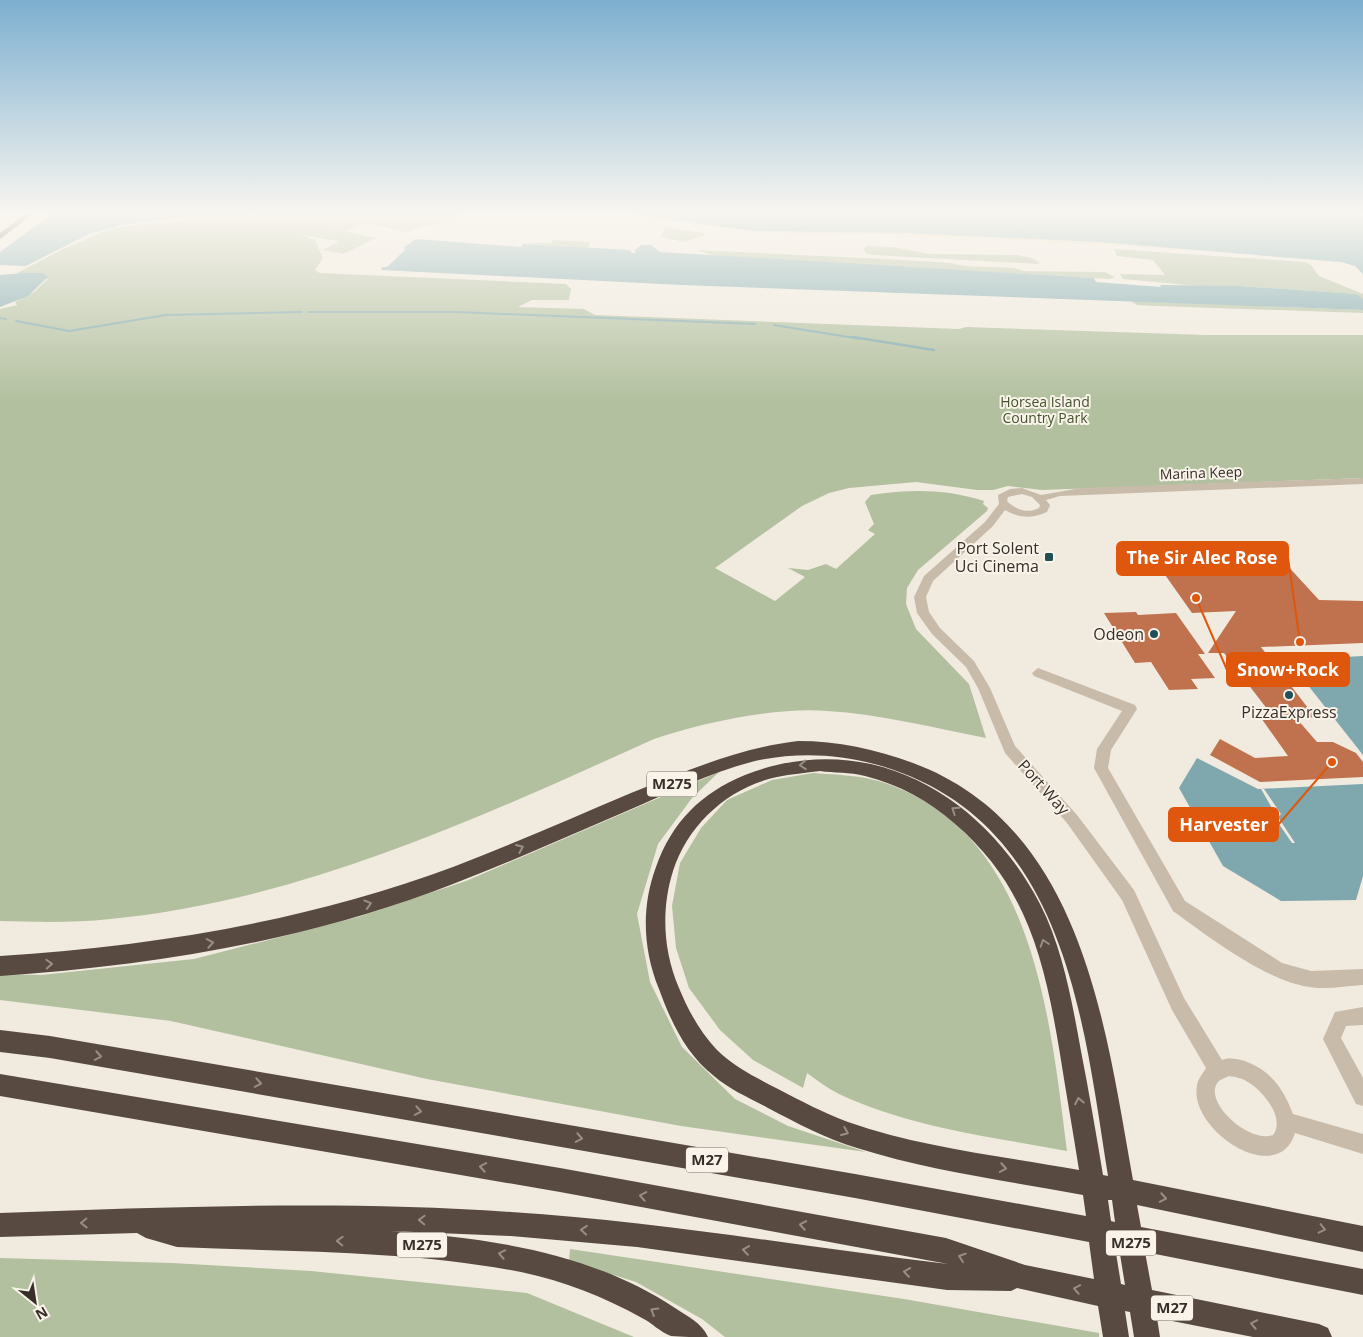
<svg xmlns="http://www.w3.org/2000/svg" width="1363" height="1337" font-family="'Open Sans',sans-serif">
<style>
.green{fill:#b2c09f}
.sand{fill:#ebddb7}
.water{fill:#7ea8ad}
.pier{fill:#f1eade}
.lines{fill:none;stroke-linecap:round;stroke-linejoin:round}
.stream-far1{stroke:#7ea8ad;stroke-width:2}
.stream{stroke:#7ea8ad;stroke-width:2.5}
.building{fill:#c0714d}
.minor{fill:#c9bbaa;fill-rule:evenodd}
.highway{fill:#584a41;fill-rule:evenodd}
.oneway{stroke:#988e85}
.poi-dot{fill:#215057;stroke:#f9f3ea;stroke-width:2}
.labels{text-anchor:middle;stroke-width:4;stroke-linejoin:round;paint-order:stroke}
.far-park-label{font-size:14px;fill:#44542e;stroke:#f9f3ea}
.far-street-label{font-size:14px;fill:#372f29;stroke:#f9f3ea}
.shield{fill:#f9f3ea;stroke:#716a63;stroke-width:1}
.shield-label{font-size:15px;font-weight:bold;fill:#372f29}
.poi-label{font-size:16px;fill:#372f29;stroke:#f9f3ea;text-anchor:end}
.street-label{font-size:16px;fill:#372f29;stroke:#f9f3ea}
.leader{fill:none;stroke:#df570d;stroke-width:2}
.callout-dot{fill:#df570d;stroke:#f9f3ea;stroke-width:2}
.callout{fill:#df570d;stroke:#df570d;stroke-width:2}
.callout-label{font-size:18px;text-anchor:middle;font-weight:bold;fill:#fff}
</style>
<rect width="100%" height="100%" fill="#f1eade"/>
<!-- green -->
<g class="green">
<path d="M261 215H460L430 226H423L405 232 364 223 347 231 320 226 376 238 343 254 323 250 339 241 300 235 315 240 323 258 315 270 320 273 566 284 571 289 569 300H532L518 307 584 309 595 315 959 329 966 327 1206 335H1363V478L1042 490 1008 486 993 490H977L916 482 849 488 829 493 802 506 715 568 775 601 805 577 788 568 808 570 826 564 836 569 875 534 868 530 874 524 865 502 871 495C911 489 946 489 984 501L983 504 988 508 987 511 918 570 907 588 906 604 916 629 969 684 986 738C934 728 880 714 827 711 775 707 704 722 654 739 481 817 301 901 110 919 74 923 36 922 0 921V309L17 305 15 302 34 292 48 279 17 273 61 250 109 229 157 222Z"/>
<polygon points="668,227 707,234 684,242 661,237 664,229"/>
<polygon points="553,240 589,242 590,243 588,248 519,243 552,243"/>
<polygon points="867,246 894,247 929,254 1017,255 1032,258 1040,263 1037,264 874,255 865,253 864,248"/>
<polygon points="1114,249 1305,262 1311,265 1319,276 1363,294 1363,299 1357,294 1239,286 1198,286 1123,279 1120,274 1165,275 1153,260 1117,256"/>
<polygon points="696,250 886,259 951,263 964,266 1014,268 1024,271 1105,272 1115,277 1110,279 716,256"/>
<polygon points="1131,301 1363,310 1363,313 1157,306 1137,305"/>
<polygon points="719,772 692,798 658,844 637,914 650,982 682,1047 735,1099 788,1126 866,1152 681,1126 427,1079 171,1021 0,1000 0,974 41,975 194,959 358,917 466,881"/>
<path d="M813 773C838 775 863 775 888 784 1035 836 1050 1020 1067 1151 991 1137 909 1127 839 1094 827 1088 817 1080 807 1073L803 1088 753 1060 720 1030 689 988 676 948 672 906 680 863 701 828 727 800 772 780Z"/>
<polygon points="570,1249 904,1299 1099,1333 1099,1337 725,1337 702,1319 636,1282 569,1261"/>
<polygon points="0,1258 172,1263 311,1271 527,1293 634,1337 0,1337"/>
</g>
<!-- sand -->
<polygon class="sand" points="626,215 699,215 835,229 1002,233 1354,261 1363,274 1355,266 1341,262 1259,255 1114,245 878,234 795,235"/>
<!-- water -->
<g class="water">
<polygon points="50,215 253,215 159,220 121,225 89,234 26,266 0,265 0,252"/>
<polygon points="636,215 1363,215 1363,274 1355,266 1341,262 1099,242 908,233 753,231"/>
<polygon points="416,239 521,247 523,244 630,250 632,253 635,253 635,250 641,245 651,245 660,252 1094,278 1096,282 1161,287 1160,285 1239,286 1357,294 1363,299 1363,310 682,285 381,270 382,267 387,267 406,249 403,248"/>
<polygon points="23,273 43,273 48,277 28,296 0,307 0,275"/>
<polygon points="1363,656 1363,755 1288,660"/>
<polygon points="1197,758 1258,789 1363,784 1363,876 1356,900 1281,901 1223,866 1179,788"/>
</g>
<!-- pier -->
<polygon class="pier" points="1261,789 1264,789 1281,814 1278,817 1295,843 1292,843 1270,811 1272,808"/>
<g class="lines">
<!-- stream-far1 -->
<g class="stream-far1">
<polyline points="308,312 457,312 755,324"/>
<polyline points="0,318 6,319"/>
<polyline points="16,321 69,331 166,315 302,312"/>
<polyline points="774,325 861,339"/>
</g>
<!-- stream -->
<polyline class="stream" points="853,337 934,350"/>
</g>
<!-- building -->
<g class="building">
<polygon points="1285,563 1319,600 1363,601 1363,643 1261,647 1315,717 1297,719 1317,742 1333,742 1356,753 1363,762 1363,777 1260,782 1210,755 1220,739 1255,758 1288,756 1259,715 1271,714 1224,653 1208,653 1236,611 1192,613 1163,572 1195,571 1192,567"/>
<polygon points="1136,612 1138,615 1176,613 1205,654 1198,654 1215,678 1191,679 1198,689 1169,690 1151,662 1135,663 1104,613"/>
</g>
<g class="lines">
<!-- minor -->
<g class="minor">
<path d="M1363 478V484L1060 496 1046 500 1050 505 1047 512C1032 519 1018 518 1005 510L993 526 933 581 926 597 929 612 940 628 974 661 990 688 1015 746 1077 815 1134 890 1184 998 1222 1060C1230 1057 1237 1059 1245 1061 1271 1071 1283 1088 1293 1114L1363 1134V1154L1295 1133C1278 1189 1188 1130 1197 1085 1198 1079 1203 1073 1206 1068L1172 1010 1122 900 1067 823 1005 753 978 688 966 667 932 634 917 613 914 597 924 576 985 522 999 504 998 495 1010 489 1022 488 1041 495 1081 488ZM1022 494 1032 497 1040 505 1039 508C1027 514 1016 510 1007 501L1008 497ZM1229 1076C1235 1077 1242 1078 1248 1082 1262 1090 1286 1118 1273 1135 1249 1144 1202 1101 1218 1082 1221 1079 1225 1078 1229 1076Z"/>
<path d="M1038 668 1135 705 1137 709 1111 750 1108 768 1185 901 1282 963 1311 971 1363 969V985C1346 986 1326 990 1309 987 1265 980 1210 938 1173 911L1094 768 1097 749 1122 711 1034 676 1032 673Z"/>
<polygon points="1363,1007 1363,1025 1346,1026 1341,1038 1363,1078 1363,1106 1356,1104 1323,1039 1335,1012"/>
</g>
<!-- highway -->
<g class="highway">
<polygon points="24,215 32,215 0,239 0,233"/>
<path d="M798 741C838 741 875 749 913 763 1083 826 1105 1025 1133 1180L1363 1226V1252L1137 1205 1141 1227 1363 1269V1295L1145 1252 1152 1290 1319 1324 1328 1328 1332 1337H1253L1157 1318 1160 1337H1134L1130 1312 1125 1311 1129 1337H1103L1098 1306 1017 1288 1011 1291 947 1290 637 1247 511 1236 390 1231C488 1238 591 1252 675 1308 687 1316 702 1323 708 1337 698 1337 680 1337 671 1336 660 1332 652 1323 642 1318 604 1297 564 1281 521 1272 409 1250 291 1252 177 1247L146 1238 137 1233 0 1237V1213C170 1207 341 1200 511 1212 658 1221 802 1247 948 1264L560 1192 0 1096V1074L560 1168 946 1238 1025 1265 1094 1279 1089 1242 855 1198 50 1058 0 1052V1030L50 1036 855 1174 1086 1216 1083 1195C1008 1181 930 1171 857 1148 826 1139 797 1123 768 1108 750 1098 730 1090 714 1076 686 1054 671 1022 659 989 643 950 641 907 656 867 672 822 701 793 745 775 867 727 982 793 1040 904 1063 949 1072 1002 1081 1051 1089 1092 1096 1133 1103 1175L1108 1176C1084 1025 1067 836 902 773 855 755 805 750 755 761 712 772 670 792 629 810 564 838 499 867 432 892 293 943 147 966 0 976V956C155 946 308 921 453 867 513 844 572 818 631 793 686 771 739 748 798 741ZM820 771C834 773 850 772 865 776 898 784 929 801 954 823 1028 886 1045 963 1060 1054 1066 1093 1073 1131 1079 1170 1003 1156 922 1148 848 1122 824 1113 801 1101 778 1089 757 1078 734 1067 717 1050 700 1032 688 1010 679 988 663 951 661 909 673 871 688 824 729 787 777 777 791 774 806 773 820 771ZM1108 1200H1112L1115 1222 1111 1221ZM1115 1247 1119 1248 1125 1285 1121 1284Z"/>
</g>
</g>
<!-- one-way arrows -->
<defs><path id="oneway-chevron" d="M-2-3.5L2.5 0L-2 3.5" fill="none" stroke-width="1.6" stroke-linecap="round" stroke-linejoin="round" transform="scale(1.25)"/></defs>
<g class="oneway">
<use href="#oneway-chevron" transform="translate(803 765) rotate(176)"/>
<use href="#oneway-chevron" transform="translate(955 810) rotate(-146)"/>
<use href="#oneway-chevron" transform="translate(520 848) rotate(-23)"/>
<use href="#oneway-chevron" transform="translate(368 904) rotate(-17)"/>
<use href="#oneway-chevron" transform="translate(210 943) rotate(-10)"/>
<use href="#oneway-chevron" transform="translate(1044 943) rotate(-108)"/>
<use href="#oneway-chevron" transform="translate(49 964) rotate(-3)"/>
<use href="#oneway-chevron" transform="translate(98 1056) rotate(10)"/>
<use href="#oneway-chevron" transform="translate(258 1083) rotate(10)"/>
<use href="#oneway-chevron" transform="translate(1079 1101) rotate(-101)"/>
<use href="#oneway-chevron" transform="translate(418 1111) rotate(10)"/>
<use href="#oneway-chevron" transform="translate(845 1132) rotate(23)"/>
<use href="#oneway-chevron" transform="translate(579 1138) rotate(10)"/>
<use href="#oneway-chevron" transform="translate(483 1167) rotate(-170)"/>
<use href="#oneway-chevron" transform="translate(1003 1168) rotate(10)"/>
<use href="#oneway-chevron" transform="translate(643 1196) rotate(-170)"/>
<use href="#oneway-chevron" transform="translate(1163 1198) rotate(10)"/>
<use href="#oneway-chevron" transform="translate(422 1220) rotate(-178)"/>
<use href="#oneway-chevron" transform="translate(84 1223) rotate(179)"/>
<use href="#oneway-chevron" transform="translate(803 1225) rotate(-170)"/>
<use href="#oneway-chevron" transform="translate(1322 1229) rotate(13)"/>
<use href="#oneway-chevron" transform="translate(584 1230) rotate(-175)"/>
<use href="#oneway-chevron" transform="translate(340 1241) rotate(-178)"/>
<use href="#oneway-chevron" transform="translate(746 1250) rotate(-172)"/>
<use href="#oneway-chevron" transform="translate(502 1254) rotate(-169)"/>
<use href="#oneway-chevron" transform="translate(962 1257) rotate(-161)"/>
<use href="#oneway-chevron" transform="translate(907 1272) rotate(-172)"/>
<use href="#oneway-chevron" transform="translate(1077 1289) rotate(-169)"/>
<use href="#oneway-chevron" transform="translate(654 1311) rotate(-149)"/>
<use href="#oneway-chevron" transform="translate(1254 1324) rotate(-169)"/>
</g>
<!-- sky -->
<linearGradient id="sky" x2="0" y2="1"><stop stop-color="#7dafd0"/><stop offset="0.53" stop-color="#f9f6f0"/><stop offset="1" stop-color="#f9f6f0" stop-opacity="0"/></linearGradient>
<rect width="1363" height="402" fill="url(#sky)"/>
<!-- markers -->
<g class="poi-dot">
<rect x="1044" y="552" width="10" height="10" rx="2.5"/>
<circle cx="1154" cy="634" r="5"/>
<circle cx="1289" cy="695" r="5"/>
</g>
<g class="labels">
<!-- far-park labels -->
<g class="far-park-label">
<text x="1045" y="407">Horsea Island<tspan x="1045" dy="16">Country Park</tspan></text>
</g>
<!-- far-street labels -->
<g class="far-street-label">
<text transform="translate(1201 473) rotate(-2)" y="5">Marina Keep</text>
</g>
<!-- shield labels -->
<g class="shield">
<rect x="647" y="771.5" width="50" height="25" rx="4"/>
<rect x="686" y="1147.5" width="42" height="25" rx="4"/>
<rect x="1106" y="1230.5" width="50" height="25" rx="4"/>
<rect x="397" y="1232.5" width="50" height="25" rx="4"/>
<rect x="1151" y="1295.5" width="42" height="25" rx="4"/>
</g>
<g class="shield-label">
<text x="672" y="789">M275</text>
<text x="707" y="1165">M27</text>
<text x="1131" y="1248">M275</text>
<text x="422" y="1250">M275</text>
<text x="1172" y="1313">M27</text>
</g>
<!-- poi labels -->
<g class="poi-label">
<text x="1039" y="554">Port Solent<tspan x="1039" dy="18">Uci Cinema</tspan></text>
<text x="1144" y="640">Odeon</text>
<text x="1289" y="718" text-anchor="middle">PizzaExpress</text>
</g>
<!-- street labels -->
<g class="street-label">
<text transform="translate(1044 787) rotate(48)" y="6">Port Way</text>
</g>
</g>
<!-- callouts -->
<path class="leader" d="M1300 642L1288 558M1196 598L1227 670M1332 762L1278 825"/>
<g class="callout-dot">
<circle cx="1300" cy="642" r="5"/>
<circle cx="1196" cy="598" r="5"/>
<circle cx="1332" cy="762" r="5"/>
</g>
<g class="callout">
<rect x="1117" y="542" width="171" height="33" rx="5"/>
<rect x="1227" y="653" width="122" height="33" rx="5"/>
<rect x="1169" y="808" width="109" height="33" rx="5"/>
</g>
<g class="callout-label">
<text x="1202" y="564">The Sir Alec Rose</text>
<text x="1288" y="676">Snow+Rock</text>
<text x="1224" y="831">Harvester</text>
</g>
<!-- north arrow -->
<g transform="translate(35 1302) rotate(150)" stroke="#f9f3ea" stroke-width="4" paint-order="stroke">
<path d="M0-4L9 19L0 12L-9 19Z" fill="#372f29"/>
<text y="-8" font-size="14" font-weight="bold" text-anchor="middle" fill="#372f29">N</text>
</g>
</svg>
